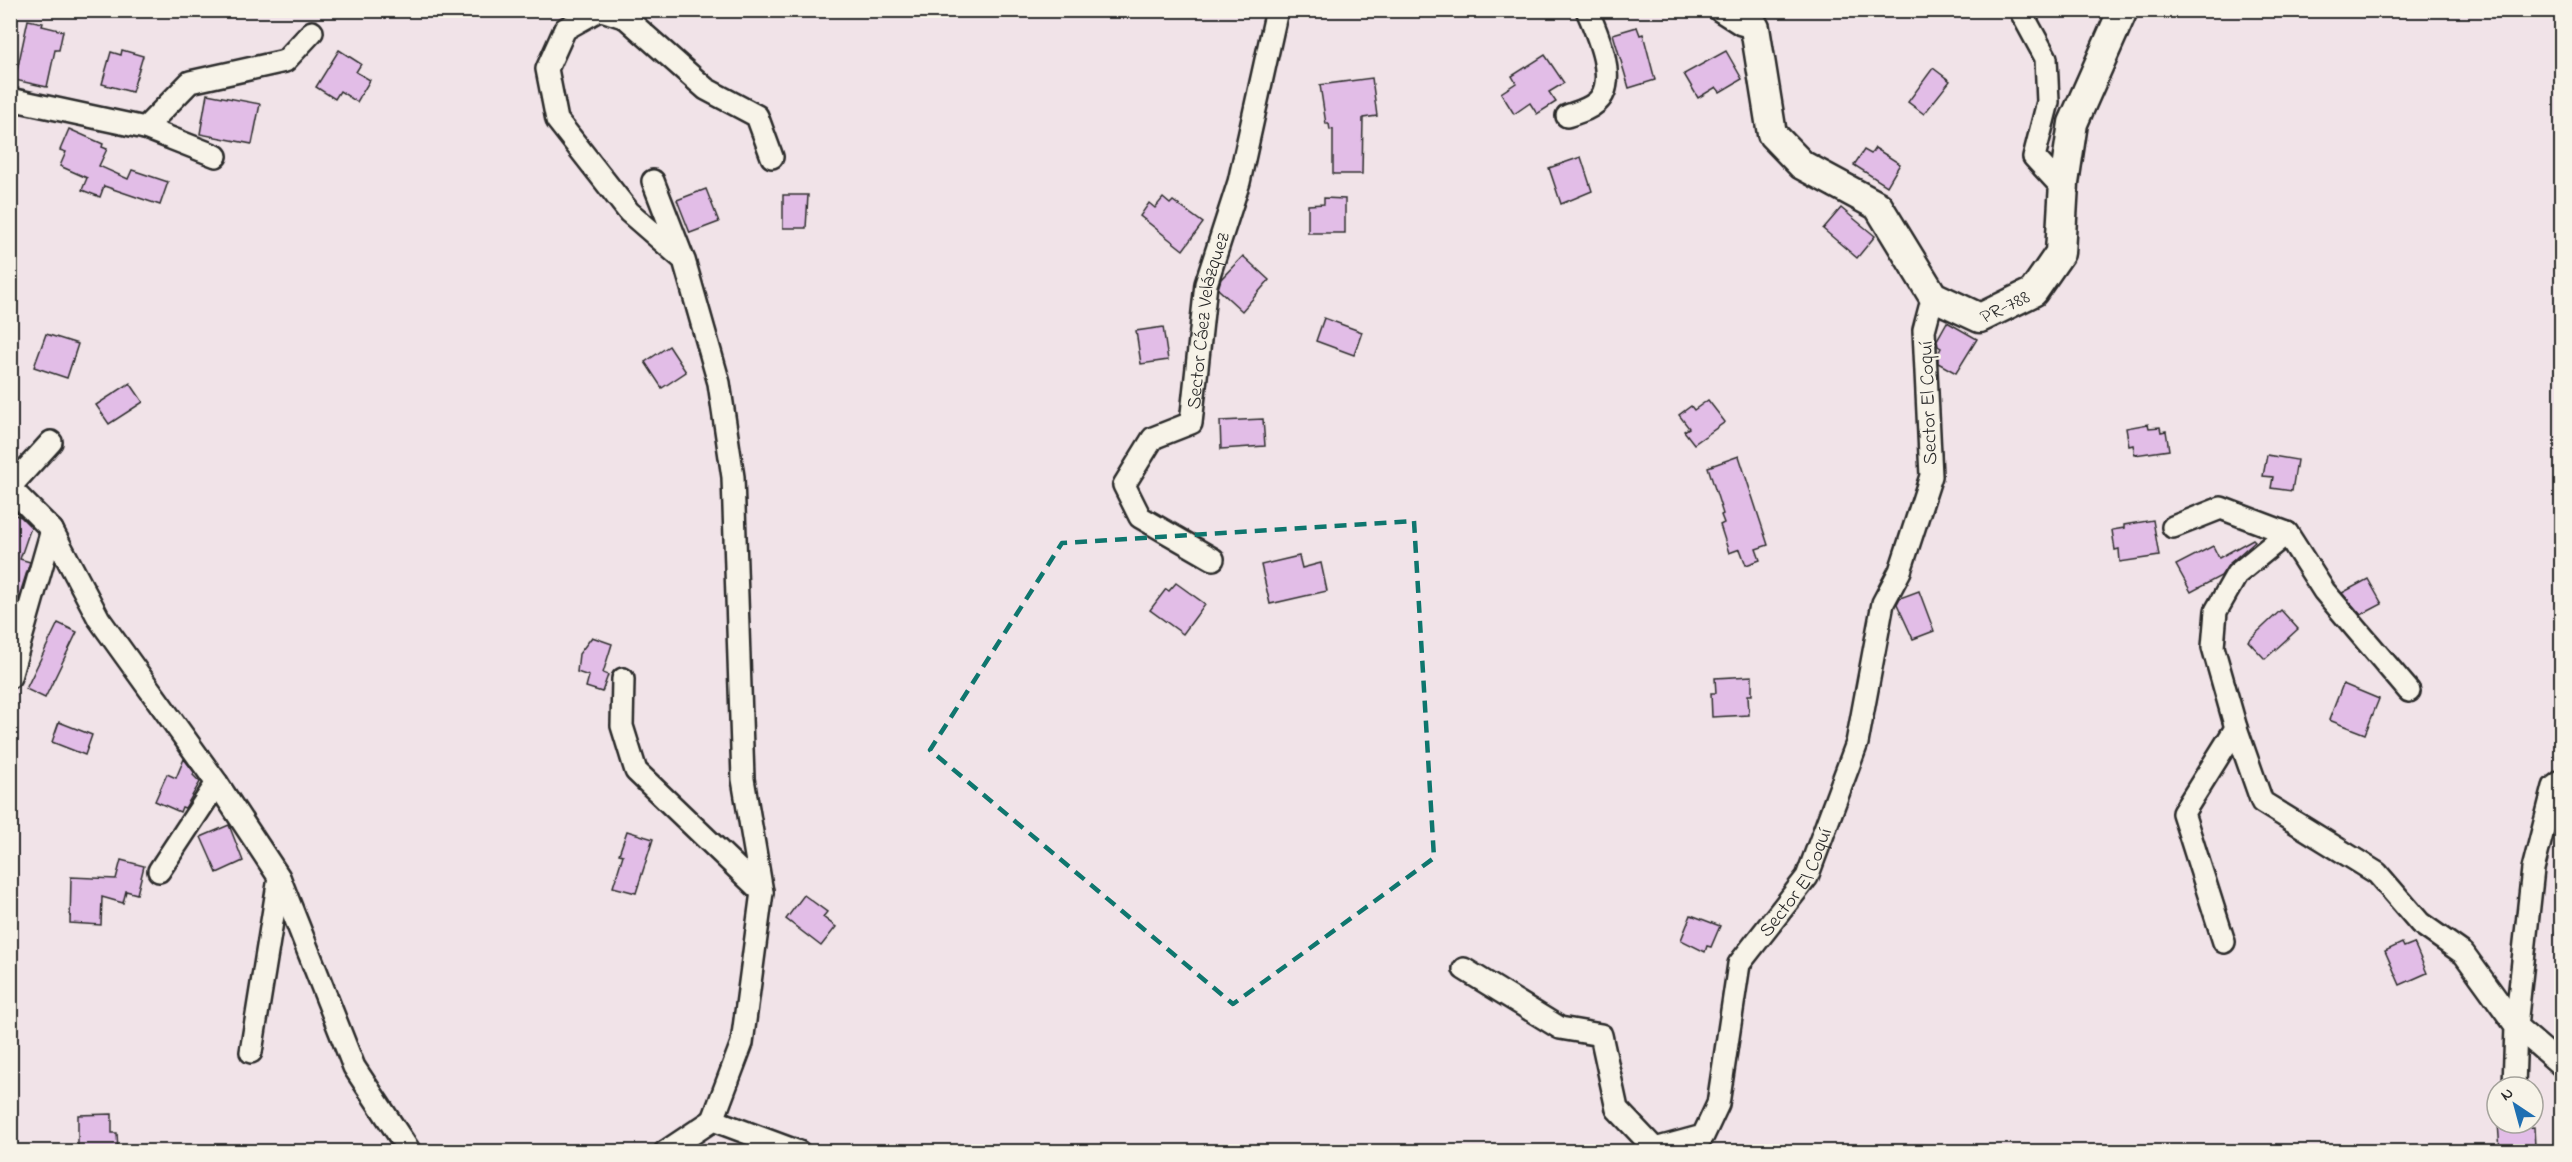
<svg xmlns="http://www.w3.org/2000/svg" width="2572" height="1162" font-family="'Indie Flower',sans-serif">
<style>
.building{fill:#e2bde7;stroke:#2b2b2b;stroke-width:1.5}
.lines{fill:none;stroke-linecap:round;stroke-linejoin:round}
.street-casing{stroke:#2b2b2b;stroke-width:26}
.secondary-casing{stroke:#2b2b2b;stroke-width:33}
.street{stroke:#f7f3e8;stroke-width:21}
.secondary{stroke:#f7f3e8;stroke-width:28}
.marked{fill:none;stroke:#0f766e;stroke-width:4.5;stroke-dasharray:12 8;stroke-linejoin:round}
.labels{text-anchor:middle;stroke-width:5;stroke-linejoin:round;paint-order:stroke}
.street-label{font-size:20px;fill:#2b2b2b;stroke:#f7f3e8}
</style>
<rect width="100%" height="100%" fill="#f1e3e8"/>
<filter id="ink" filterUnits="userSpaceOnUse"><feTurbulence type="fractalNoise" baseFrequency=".0167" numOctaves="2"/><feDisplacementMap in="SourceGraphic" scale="12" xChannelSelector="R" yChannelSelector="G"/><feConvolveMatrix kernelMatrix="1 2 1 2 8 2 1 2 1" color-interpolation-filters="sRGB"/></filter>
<g filter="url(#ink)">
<!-- building -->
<g class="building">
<polygon points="28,20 43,23 42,26 63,31 59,50 55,50 47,87 15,80"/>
<polygon points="1637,27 1640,35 1643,34 1655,80 1629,88 1613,34"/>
<polygon points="122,50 143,56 132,92 102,84 111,52 121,55"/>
<polygon points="339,50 361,64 356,72 370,80 357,102 340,91 335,99 316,87"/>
<polygon points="1726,51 1742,79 1720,92 1716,87 1698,98 1684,74"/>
<polygon points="1545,55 1564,83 1549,92 1556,102 1537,114 1530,103 1514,114 1501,93 1516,83 1512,76"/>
<polygon points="1933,68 1950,81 1924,114 1908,102"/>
<polygon points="1372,78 1377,116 1363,118 1362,174 1333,174 1333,129 1330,130 1329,124 1326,124 1320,85"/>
<polygon points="207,94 260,104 252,144 200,134"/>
<polygon points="69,129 103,144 102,147 107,149 99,166 128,179 132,170 168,182 160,205 104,186 100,197 82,190 87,178 60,166 66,152 60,150"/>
<polygon points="1875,148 1900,164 1887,186 1854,165 1864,150 1871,154"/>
<polygon points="1581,157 1592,191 1561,204 1549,168"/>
<polygon points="706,189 719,222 690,233 677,200"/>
<polygon points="783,195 808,195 806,228 783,228"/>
<polygon points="1163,198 1170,204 1173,201 1203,223 1183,250 1140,216 1149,203 1155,208"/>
<polygon points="1324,198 1345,199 1345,233 1308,233 1308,205 1324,204"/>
<polygon points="1841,208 1875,236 1857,258 1823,229"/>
<polygon points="1243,256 1269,280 1242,311 1218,289 1221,279"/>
<polygon points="1324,318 1362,332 1354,355 1316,341"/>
<polygon points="1947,322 1977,339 1956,373 1938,363 1938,354 1941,348 1938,346 1937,340"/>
<polygon points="1163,327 1168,360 1141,364 1136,331"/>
<polygon points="46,334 78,344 67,378 34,367"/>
<polygon points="669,346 686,372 662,388 645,362"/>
<polygon points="130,383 143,402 109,424 96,405"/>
<polygon points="1708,400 1725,422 1694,444 1684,431 1689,428 1679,415 1691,406 1694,410"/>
<polygon points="1263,419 1265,446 1221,449 1220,421"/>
<polygon points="2148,424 2149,428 2160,427 2161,432 2166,431 2169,450 2135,455 2133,445 2129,446 2126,428"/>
<polygon points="2267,455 2297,460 2292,491 2271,488 2273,477 2263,476"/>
<polygon points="1739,456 1768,545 1756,549 1760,560 1746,565 1740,549 1729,553 1720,525 1724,523 1721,515 1723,514 1708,467"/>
<polygon points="10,513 21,517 31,527 20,559 30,562 12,619 10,619"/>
<polygon points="2153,520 2159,556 2120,562 2119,549 2115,550 2112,530 2124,528 2124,525"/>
<polygon points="2253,539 2255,541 2229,564 2221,576 2191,592 2176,565 2213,546 2219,558"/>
<polygon points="1299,556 1302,568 1321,563 1327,591 1270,604 1261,565"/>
<polygon points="2368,579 2382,604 2361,615 2342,593"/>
<polygon points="1176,583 1205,604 1183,634 1150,610 1166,589 1169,591"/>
<polygon points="1919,591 1934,631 1913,639 1897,604 1900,598"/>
<polygon points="2281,610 2298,629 2265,659 2248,641"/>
<polygon points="58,623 77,632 45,698 26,689"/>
<polygon points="592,637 612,644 603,673 608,675 602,692 586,687 589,676 577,672 579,654"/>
<polygon points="1752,676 1752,695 1748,695 1749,715 1712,717 1711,693 1716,693 1715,678"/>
<polygon points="2343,684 2379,699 2365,734 2329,720"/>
<polygon points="59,722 92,735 85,755 52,742"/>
<polygon points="184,759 194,772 193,775 200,782 185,808 182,807 180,812 155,801 167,774 176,778"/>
<polygon points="229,825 243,861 217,873 201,837"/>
<polygon points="627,831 653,839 636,893 613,887 623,855 619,854"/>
<polygon points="121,860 144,866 137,894 126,891 123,903 102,897 101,925 70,923 71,877 116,879"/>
<polygon points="804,895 827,912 823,917 836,927 821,946 786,919"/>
<polygon points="1691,915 1720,926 1711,947 1707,946 1705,952 1681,940"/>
<polygon points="2402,943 2404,947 2414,943 2427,973 2400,985 2385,951"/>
<polygon points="112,1114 112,1133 117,1133 118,1151 78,1152 78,1115"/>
<polygon points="2498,1123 2526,1123 2527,1128 2534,1127 2535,1147 2500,1150"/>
</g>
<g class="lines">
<defs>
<g id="street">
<polyline points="599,10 565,29 547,69 557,120 629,212 684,260 719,383 733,477 743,779 762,892 742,1043 713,1120"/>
<polyline points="602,10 626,18 706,89 757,116 772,157"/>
<polyline points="1719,10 1741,24 1755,28"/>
<polyline points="2020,10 2046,58 2048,102 2034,157 2057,182 2064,183"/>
<polyline points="10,99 145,128 216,156"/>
<path d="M1567 116C1578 112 1588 110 1597 102 1619 82 1597 33 1587 10"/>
<polyline points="145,128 190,82 285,61 312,32"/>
<polyline points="653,181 682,256"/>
<polyline points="10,487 51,442"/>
<polyline points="10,488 52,530 99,619 217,783 279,877 354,1067 410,1152"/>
<polyline points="2173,527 2221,508 2287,533 2324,591 2409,691"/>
<polyline points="2287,533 2237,574 2216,611 2213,647 2236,728 2262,802 2377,873 2420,923 2464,954 2516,1026 2514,1087"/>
<path id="s1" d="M1213 559 1140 517 1124 485 1153 438 1191 423 1206 284 1239 182 1277 10"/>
<polyline points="10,677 52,530"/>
<polyline points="623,679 622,726 636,771 762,892"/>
<polyline points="2562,781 2554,787 2533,869 2516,1026 2562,1066"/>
<polyline points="159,871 217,783"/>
<polyline points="2224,942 2183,813 2236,728"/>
<path id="s2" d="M1464 969 1560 1028 1601 1035 1617 1109 1655 1149 1703 1136 1718 1104 1739 964 1807 877 1857 743 1883 603 1900 571 1931 476 1924 330 1933 296"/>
<polyline points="251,1052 279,878"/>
<polyline points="665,1152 713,1120 799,1152"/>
</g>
<g id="secondary">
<path id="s3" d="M1745 10 1755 28 1772 134 1802 165 1878 206 1933 296 1980 318 2033 292 2060 253 2064 183 2073 123 2123 10"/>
</g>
</defs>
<!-- street casing -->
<use href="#street" class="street-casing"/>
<!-- secondary casing -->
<use href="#secondary" class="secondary-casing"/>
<!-- street -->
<use href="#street" class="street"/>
<!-- secondary -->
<use href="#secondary" class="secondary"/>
</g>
</g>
<!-- marked area -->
<path class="marked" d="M1414 521 1434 858 1233 1004 930 750 1062 543Z"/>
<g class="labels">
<!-- street labels -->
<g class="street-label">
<text dy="7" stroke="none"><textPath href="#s3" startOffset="442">PR-788</textPath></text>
<text dy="7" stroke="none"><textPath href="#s1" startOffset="320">Sector Cáez Velázquez</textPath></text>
<text transform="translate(1927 403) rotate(-92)" y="7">Sector El Coquí</text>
<text dy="7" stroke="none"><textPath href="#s2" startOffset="612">Sector El Coquí</textPath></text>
</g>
</g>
<!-- margin -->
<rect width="2572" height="1162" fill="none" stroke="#f7f3e8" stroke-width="36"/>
<rect x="18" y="18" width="2536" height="1126" fill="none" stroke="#2b2b2b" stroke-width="2" filter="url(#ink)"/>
<!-- north arrow -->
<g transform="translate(2515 1105) rotate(324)"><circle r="28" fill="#f7f3e8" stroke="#a5a39c" stroke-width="1.5"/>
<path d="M0-4.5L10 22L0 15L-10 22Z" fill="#1f6fb2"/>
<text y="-9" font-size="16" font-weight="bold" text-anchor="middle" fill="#2b2b2b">N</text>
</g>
</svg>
